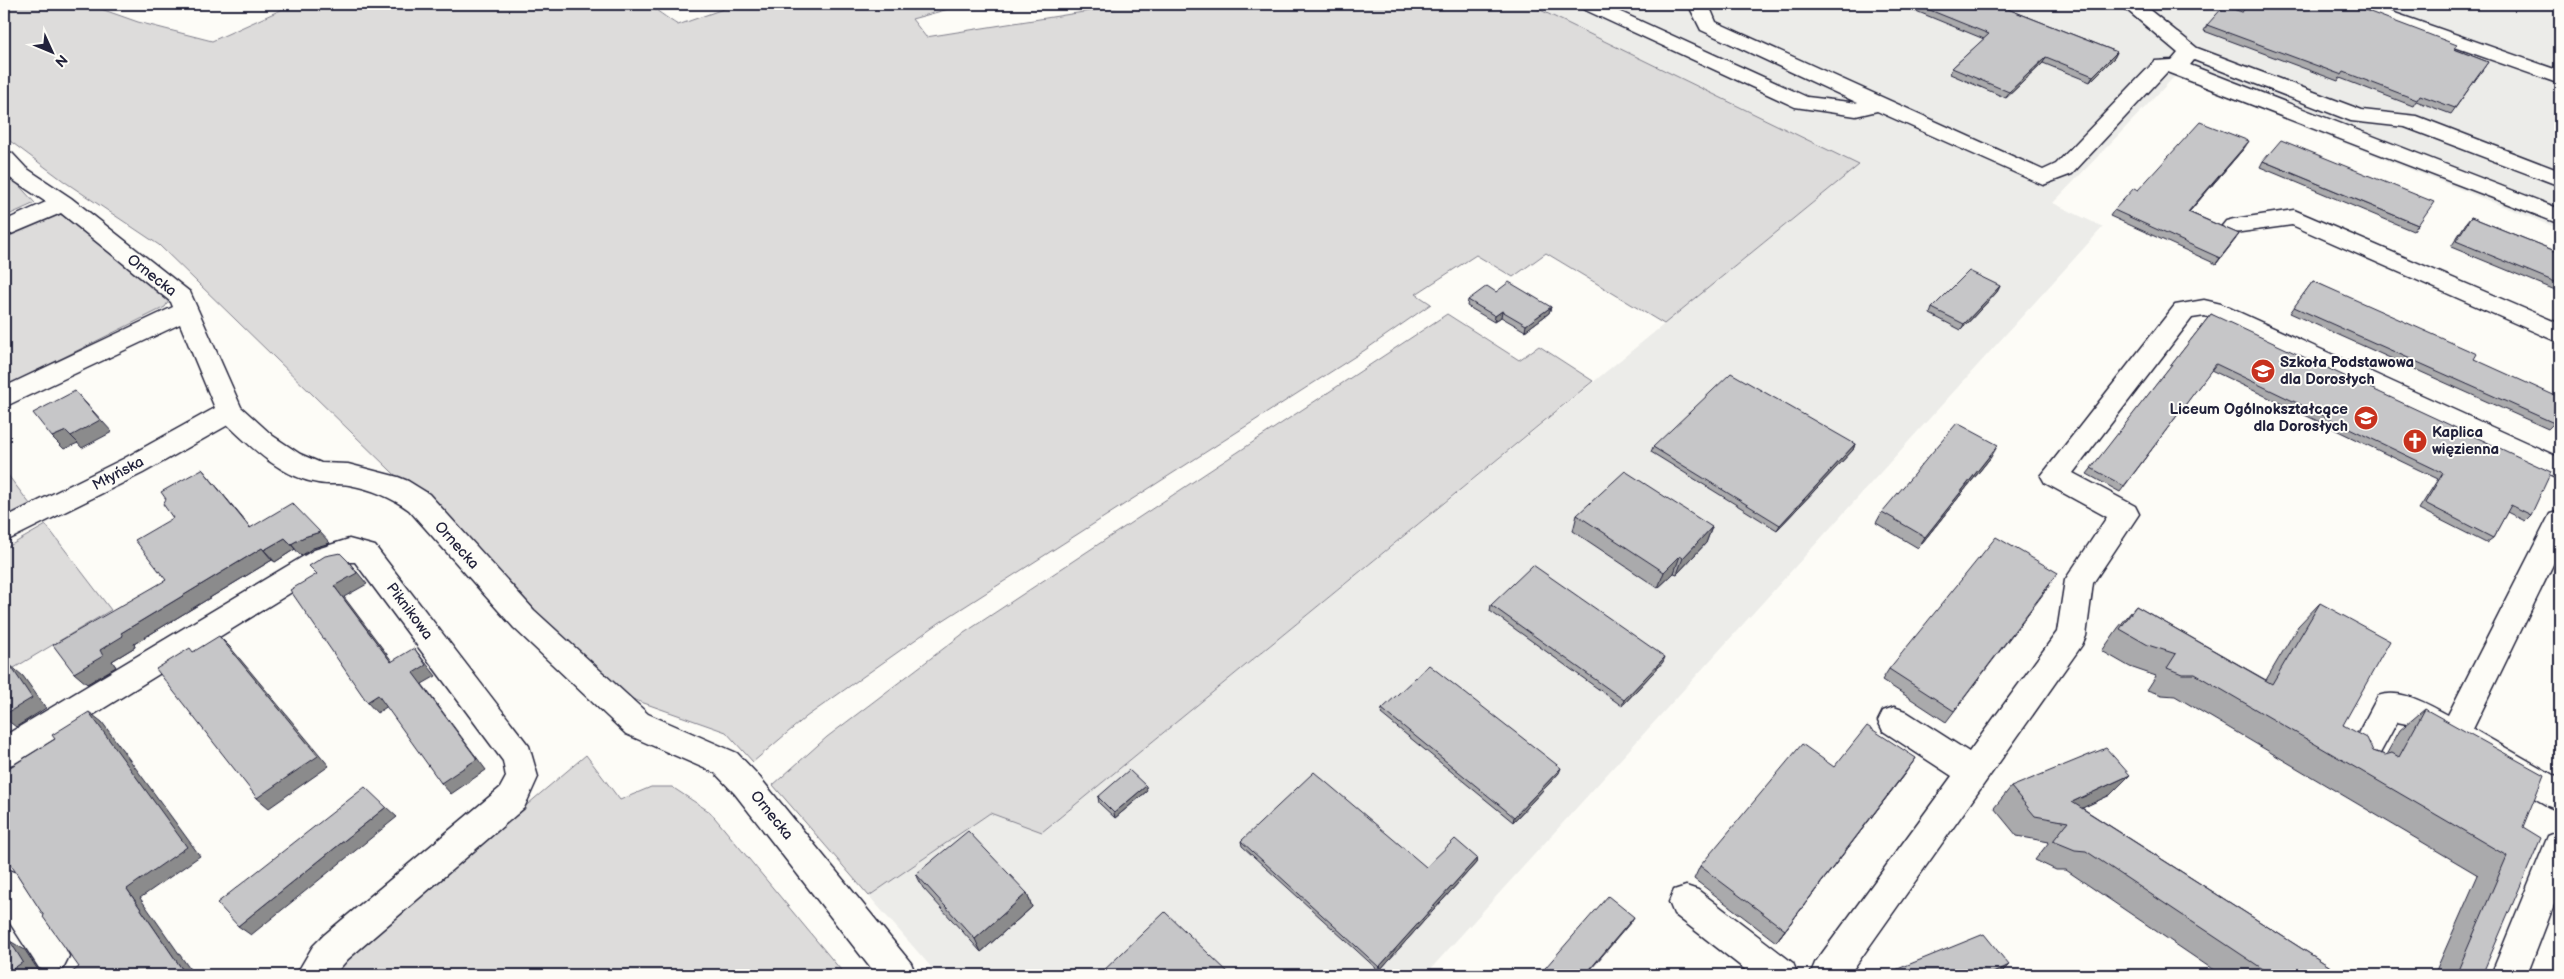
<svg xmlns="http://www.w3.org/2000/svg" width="2564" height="979" font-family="'Balsamiq Sans',sans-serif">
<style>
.built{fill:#ecece9}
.green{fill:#dddcdb;stroke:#807f8b}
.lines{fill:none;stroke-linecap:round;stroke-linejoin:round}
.minor-casing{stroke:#22223b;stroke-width:3}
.minor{fill:#fdfcf7;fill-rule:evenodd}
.wall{fill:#aaaaac;stroke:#22223b}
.shaded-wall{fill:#8b8b8c;stroke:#22223b}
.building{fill:#c6c6c8;stroke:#22223b}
.labels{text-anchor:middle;stroke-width:4;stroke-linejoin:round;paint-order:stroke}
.street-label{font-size:15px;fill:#22223b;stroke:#fdfcf7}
.poi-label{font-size:15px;font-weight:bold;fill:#22223b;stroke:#fdfcf7;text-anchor:start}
</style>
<rect width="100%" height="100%" fill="#fdfcf7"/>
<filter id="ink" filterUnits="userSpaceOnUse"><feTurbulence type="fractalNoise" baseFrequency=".02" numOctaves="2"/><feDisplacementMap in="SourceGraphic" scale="10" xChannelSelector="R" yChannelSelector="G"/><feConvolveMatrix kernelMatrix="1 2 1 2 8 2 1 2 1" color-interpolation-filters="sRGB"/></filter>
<g filter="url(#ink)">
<!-- built -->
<polygon class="built" points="1528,4 2560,4 2560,229 2175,76 2053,203 2103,227 1425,975 938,975 869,896 990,813 1042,832 1858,166"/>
<!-- green -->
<g class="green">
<path d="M4 4H87L138 22 212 41 294 4H644C657 9 666 18 678 25L726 8 732 4H967L912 19 926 37 1134 4H1528L1859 165 1664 324 1546 253 1513 277 1476 255 1416 294 1431 304 1365 350 939 623 806 717 753 762 726 732 621 695 159 245 65 182 6 138 4 135Z"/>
<polygon points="4,169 35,203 4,217"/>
<polygon points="58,213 79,224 170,299 165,307 4,387 4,238"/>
<polygon points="1447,314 1519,360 1539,346 1593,381 1042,832 990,813 869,896 773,785 827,737 964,633"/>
<polygon points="4,470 30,504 4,518"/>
<polygon points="46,525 111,610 4,674 4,549"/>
<polygon points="586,755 620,800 651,787 672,787 710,812 845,975 331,975 348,956"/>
</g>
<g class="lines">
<defs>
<g id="minor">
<polygon points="1578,4 1603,4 1807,97 1858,103 1701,30 1691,10 1692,4 1712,4 1711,10 1716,22 2043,170 2056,164 2155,61 2172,60 2178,53 2120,4 2142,4 2197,48 2362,110 2417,116 2560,171 2560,186 2405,127 2351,121 2194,60 2190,65 2560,209 2560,224 2167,72 2072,174 2043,185 1877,111 1856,116 1795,107 1581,8"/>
<polygon points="2341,4 2369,4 2560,71 2560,84 2344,8"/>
<path d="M4 151 12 153 26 168 71 198 190 292 241 407 273 436 300 454 321 463 348 464 398 477 408 481 429 494 534 610 648 714 737 753 757 774 911 963 916 975H876L735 794 715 773 626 734 514 628 409 510C391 497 371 489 349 485 339 483 328 485 318 483 282 477 253 449 228 425L143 473 4 542V518L123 459 215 408 180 324 4 407V387L173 307 171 302 61 213 4 237V221L46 202 10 178 4 171Z"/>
<polygon points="2294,210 2560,324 2560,343 2292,225 2234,233 2226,231 2222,226 2226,221 2234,219"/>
<polygon points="2204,300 2221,304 2560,458 2560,480 2205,316 2192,318 2073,473 2135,506 2139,514 2093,583 2086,636 2082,645 1849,975 1810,975 1815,963 1952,776 1883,731 1878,721 1883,711 1894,707 1905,711 1969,752 2057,632 2065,580 2107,517 2045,483 2041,476 2175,305"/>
<path d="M2560 511V550L2473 729 2560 779V811L2548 806 2407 724 2397 722 2371 770 2360 774 2349 770 2344 760 2378 696C2401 688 2427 704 2448 715L2550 514Z"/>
<polygon points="349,539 375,546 529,746 538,777 524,808 348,959 334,975 296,975 313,946 324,935 500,788 506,777 503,761 355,562 344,562 334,566 15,763 4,767 4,736 314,550"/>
<polygon points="2560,831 2560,889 2527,975 2491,975 2548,836"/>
<polygon points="4,868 16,873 63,944 69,956 63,968 51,973 39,968 4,914"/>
<polygon points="1686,886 1698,890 1793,963 1798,975 1752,975 1674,914 1669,902 1674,890"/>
</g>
</defs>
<!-- minor casing -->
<use href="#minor" class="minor-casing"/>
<!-- minor -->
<use href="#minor" class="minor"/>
</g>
<!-- wall -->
<g class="wall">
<polygon points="1899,4 1995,4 2117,52 2114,58 2090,82 2043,63 2006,98 1950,74 1952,68 1984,39"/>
<polygon points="2242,12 2454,49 2488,62 2451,114 2416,101 2413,106 2340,78 2338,81 2204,31 2207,25"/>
<polygon points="2245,147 2189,212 2239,234 2216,264 2110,216 2114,210 2138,190"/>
<polygon points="2263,161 2418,225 2413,231 2260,167"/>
<polygon points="2471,217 2560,253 2560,292 2451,247 2466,223"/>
<polygon points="2313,281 2474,359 2554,423 2548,429 2290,313"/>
<polygon points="2000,286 1997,292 1961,330 1930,314 1932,308"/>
<polygon points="1496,292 1551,307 1549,313 1525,331 1501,317 1494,322 1467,306 1468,300"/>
<polygon points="2211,314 2531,515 2525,521 2507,512 2493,538 2486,543 2419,509 2438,479 2211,370 2120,492 2087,474"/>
<polygon points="1855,444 1853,450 1777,530 1651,452 1653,447"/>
<polygon points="1991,457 1918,548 1876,523 1882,512"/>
<polygon points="212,481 250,528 330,543 313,548 301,556 295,549 275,562 272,560 134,644 135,647 112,661 116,667 87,684 166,580 173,518"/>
<polygon points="1577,515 1712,527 1706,543 1677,574 1674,573 1658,588 1573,531"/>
<polygon points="2050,585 1946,722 1882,680 1889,669"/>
<polygon points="2320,603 2343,725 2373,751 2385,755 2386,755 2400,730 2425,709 2523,827 2482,975 2434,975 2478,875 2175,696 2162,695 2147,690 2156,676 2130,667 2102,651 2118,628 2136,606 2266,680 2298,626"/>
<polygon points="1491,605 1663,662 1622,706 1490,611"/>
<polygon points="1382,709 1559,773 1513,822 1381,714"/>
<polygon points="1834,767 1906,772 1776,942 1694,879 1700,866"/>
<polygon points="2011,787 2110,795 2082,808 2343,975 2221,975 2066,870 2056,870 2035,860 2049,842 2017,836 1994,808"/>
<polygon points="1147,791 1115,818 1099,803 1098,797"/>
<polygon points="1241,841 1426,867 1477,858 1476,863 1379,971 1242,846"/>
<polygon points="916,874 1027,893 1032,907 981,952 923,888"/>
</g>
<!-- shaded-wall -->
<g class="shaded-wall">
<polygon points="2117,52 2114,58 2090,82 2093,76"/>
<polygon points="2046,57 2043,63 2006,98 2009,92"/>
<polygon points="2249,141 2245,147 2184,218 2188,212"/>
<polygon points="2239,234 2235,240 2216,264 2220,258"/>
<polygon points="2000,286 1997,292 1961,330 1964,324"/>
<polygon points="1551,307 1549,313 1525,331 1526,325"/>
<polygon points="1502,311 1501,317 1494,322 1495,316"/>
<polygon points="75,391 112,432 82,448 71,436"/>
<polygon points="66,431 78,443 64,449 52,437"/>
<polygon points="1855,444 1853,450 1777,530 1780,525"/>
<polygon points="1998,445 1991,457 1918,548 1925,537"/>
<polygon points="202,469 212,481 260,539 250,528"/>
<polygon points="1712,527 1706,543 1677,574 1683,558"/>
<polygon points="320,532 330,543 313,548 301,556 291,544 304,537"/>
<polygon points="285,538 295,549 275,562 264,550"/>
<polygon points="262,548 272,560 134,644 135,647 112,661 116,667 87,684 74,673 100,650 121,633"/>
<polygon points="1680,556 1674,573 1658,588 1664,572"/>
<polygon points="348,561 367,584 344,597 401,673 391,662 334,586"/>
<polygon points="219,636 230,647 329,766 269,808 257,798"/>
<polygon points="414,648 436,676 422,684 486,770 451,794 441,783 413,673"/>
<polygon points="1665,657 1663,662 1622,706 1624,700"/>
<polygon points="10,665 23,676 46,708 16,727 7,720 4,722 4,713"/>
<polygon points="378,695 388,706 377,713 367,702"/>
<polygon points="89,712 102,722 200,856 140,898 194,975 186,975 127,889"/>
<polygon points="1916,758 1906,772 1776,942 1785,930"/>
<polygon points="1561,768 1559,773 1513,822 1514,817"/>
<polygon points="2130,775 2110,795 2057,820 2072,802"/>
<polygon points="1146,786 1147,791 1115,818 1114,813"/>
<polygon points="386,807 397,817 251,935 238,926"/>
<polygon points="1477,858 1476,863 1379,971 1379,967"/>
<polygon points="1027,893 1032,907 981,952 975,939"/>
<polygon points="1634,917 1631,922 1586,975 1585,975"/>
<polygon points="10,941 25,950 38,970 31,975 4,975"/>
<polygon points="2009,965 1999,975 1989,975"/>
</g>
<!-- building -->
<g class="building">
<polygon points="1915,4 1995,4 2117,52 2093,76 2046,57 2009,92 1952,68 1989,34"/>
<polygon points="2250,4 2349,4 2457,45 2454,49 2488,62 2455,108 2420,95 2417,100 2344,72 2342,75 2207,25 2224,6 2242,12"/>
<polygon points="2200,122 2249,141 2188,212 2239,234 2220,258 2114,210 2134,188 2138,190"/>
<polygon points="2281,140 2434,202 2418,225 2263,161"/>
<polygon points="2471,217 2560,253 2560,284 2456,241"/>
<polygon points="1969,271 2000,286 1964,324 1932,308"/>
<polygon points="2313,281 2477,354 2474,359 2560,398 2560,410 2554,423 2294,307"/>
<polygon points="1509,282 1551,307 1526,325 1502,311 1495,316 1468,300 1487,286 1496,292"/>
<polygon points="2211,314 2551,472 2531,515 2511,505 2493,538 2425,503 2443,473 2216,364 2124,486 2091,468"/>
<polygon points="1731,373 1855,444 1780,525 1653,447"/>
<polygon points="75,391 100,420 71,436 66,431 52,437 33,413"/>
<polygon points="1957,423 1998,445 1925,537 1882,512"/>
<polygon points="202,469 250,528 292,503 320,532 304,537 291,544 285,538 264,550 262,548 121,633 123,636 100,650 103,656 74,673 53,645 166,580 135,540 173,518 163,504 166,499 161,492"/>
<polygon points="1625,471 1712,527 1683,558 1680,556 1664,572 1577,515"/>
<polygon points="1996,537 2058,573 1954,711 1889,669"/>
<polygon points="340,553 348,561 357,573 334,586 391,662 414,648 426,665 413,673 477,759 441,783 378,695 367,702 290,590 317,574 309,566 325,556"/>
<polygon points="1533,565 1665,657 1624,700 1491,605"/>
<polygon points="2320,603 2390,641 2343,725 2367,738 2373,751 2385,755 2392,753 2399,757 2425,709 2544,775 2523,827 2541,838 2482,975 2456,975 2507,856 2195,674 2182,674 2167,668 2176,654 2148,645 2120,629 2136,606 2272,684"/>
<polygon points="219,636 318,756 257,798 156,669 190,648 193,652"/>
<polygon points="10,665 32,698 4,715 4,669"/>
<polygon points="1429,665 1561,768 1514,817 1382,709"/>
<polygon points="89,712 187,847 127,889 186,975 73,975 71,973 79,967 43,917 44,916 4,854 4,771 55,739 52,735"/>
<polygon points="1867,726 1916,758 1785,930 1700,866 1802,744 1834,767"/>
<polygon points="2106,748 2130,775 2072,802 2343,975 2272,975 2086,851 2075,850 2053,841 2068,822 2035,816 2011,787"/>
<polygon points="1129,770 1146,786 1114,813 1098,797"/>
<polygon points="1314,772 1426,867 1455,839 1477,858 1379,967 1241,841"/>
<polygon points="365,787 386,807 238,926 217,903"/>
<polygon points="968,831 1027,893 975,939 916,874"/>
<polygon points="1608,896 1634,917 1585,975 1539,975"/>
<polygon points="1165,912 1231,975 1099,975"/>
<polygon points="1984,934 2009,965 1989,975 1883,975"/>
<polygon points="10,941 23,962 4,975 4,945"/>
</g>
</g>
<!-- icons -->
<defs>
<symbol id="school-disc" viewBox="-11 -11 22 22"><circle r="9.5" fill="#c8321e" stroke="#fdfcf7"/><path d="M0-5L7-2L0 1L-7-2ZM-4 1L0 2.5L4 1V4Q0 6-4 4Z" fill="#fff"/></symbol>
<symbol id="church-disc" viewBox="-11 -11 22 22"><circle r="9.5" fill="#c8321e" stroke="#fdfcf7"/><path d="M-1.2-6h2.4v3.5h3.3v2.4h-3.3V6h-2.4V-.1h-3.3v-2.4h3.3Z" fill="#fff"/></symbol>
</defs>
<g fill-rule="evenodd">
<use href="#school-disc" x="2249" y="357" width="28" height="28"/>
<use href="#school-disc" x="2352" y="404" width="28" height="28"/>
<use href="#church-disc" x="2401" y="427" width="28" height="28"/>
</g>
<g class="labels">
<!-- street labels -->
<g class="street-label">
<text transform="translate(152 275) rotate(38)" y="5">Ornecka</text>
<text transform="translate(118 473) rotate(-28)" y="5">Młyńska</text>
<text transform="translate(457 545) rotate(48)" y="5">Ornecka</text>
<text transform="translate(410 611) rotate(53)" y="5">Piknikowa</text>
<text transform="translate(772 815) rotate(51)" y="5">Ornecka</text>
</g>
<!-- poi labels -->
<g class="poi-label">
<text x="2280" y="367">Szkoła Podstawowa<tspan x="2280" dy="17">dla Dorosłych</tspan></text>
<text x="2348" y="414" text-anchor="end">Liceum Ogólnokształcące<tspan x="2348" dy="17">dla Dorosłych</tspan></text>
<text x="2432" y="437">Kaplica<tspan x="2432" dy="17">więzienna</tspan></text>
</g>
</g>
<!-- margin -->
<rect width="2564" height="979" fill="none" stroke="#fdfcf7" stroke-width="20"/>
<rect x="10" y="10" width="2544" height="959" fill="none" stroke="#22223b" stroke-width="2" filter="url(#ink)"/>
<!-- north arrow -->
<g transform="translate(52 52) rotate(134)" stroke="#fdfcf7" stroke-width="4" paint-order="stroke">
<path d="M0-4L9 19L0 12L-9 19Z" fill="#22223b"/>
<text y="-8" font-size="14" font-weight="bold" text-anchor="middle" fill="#22223b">N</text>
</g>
</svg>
